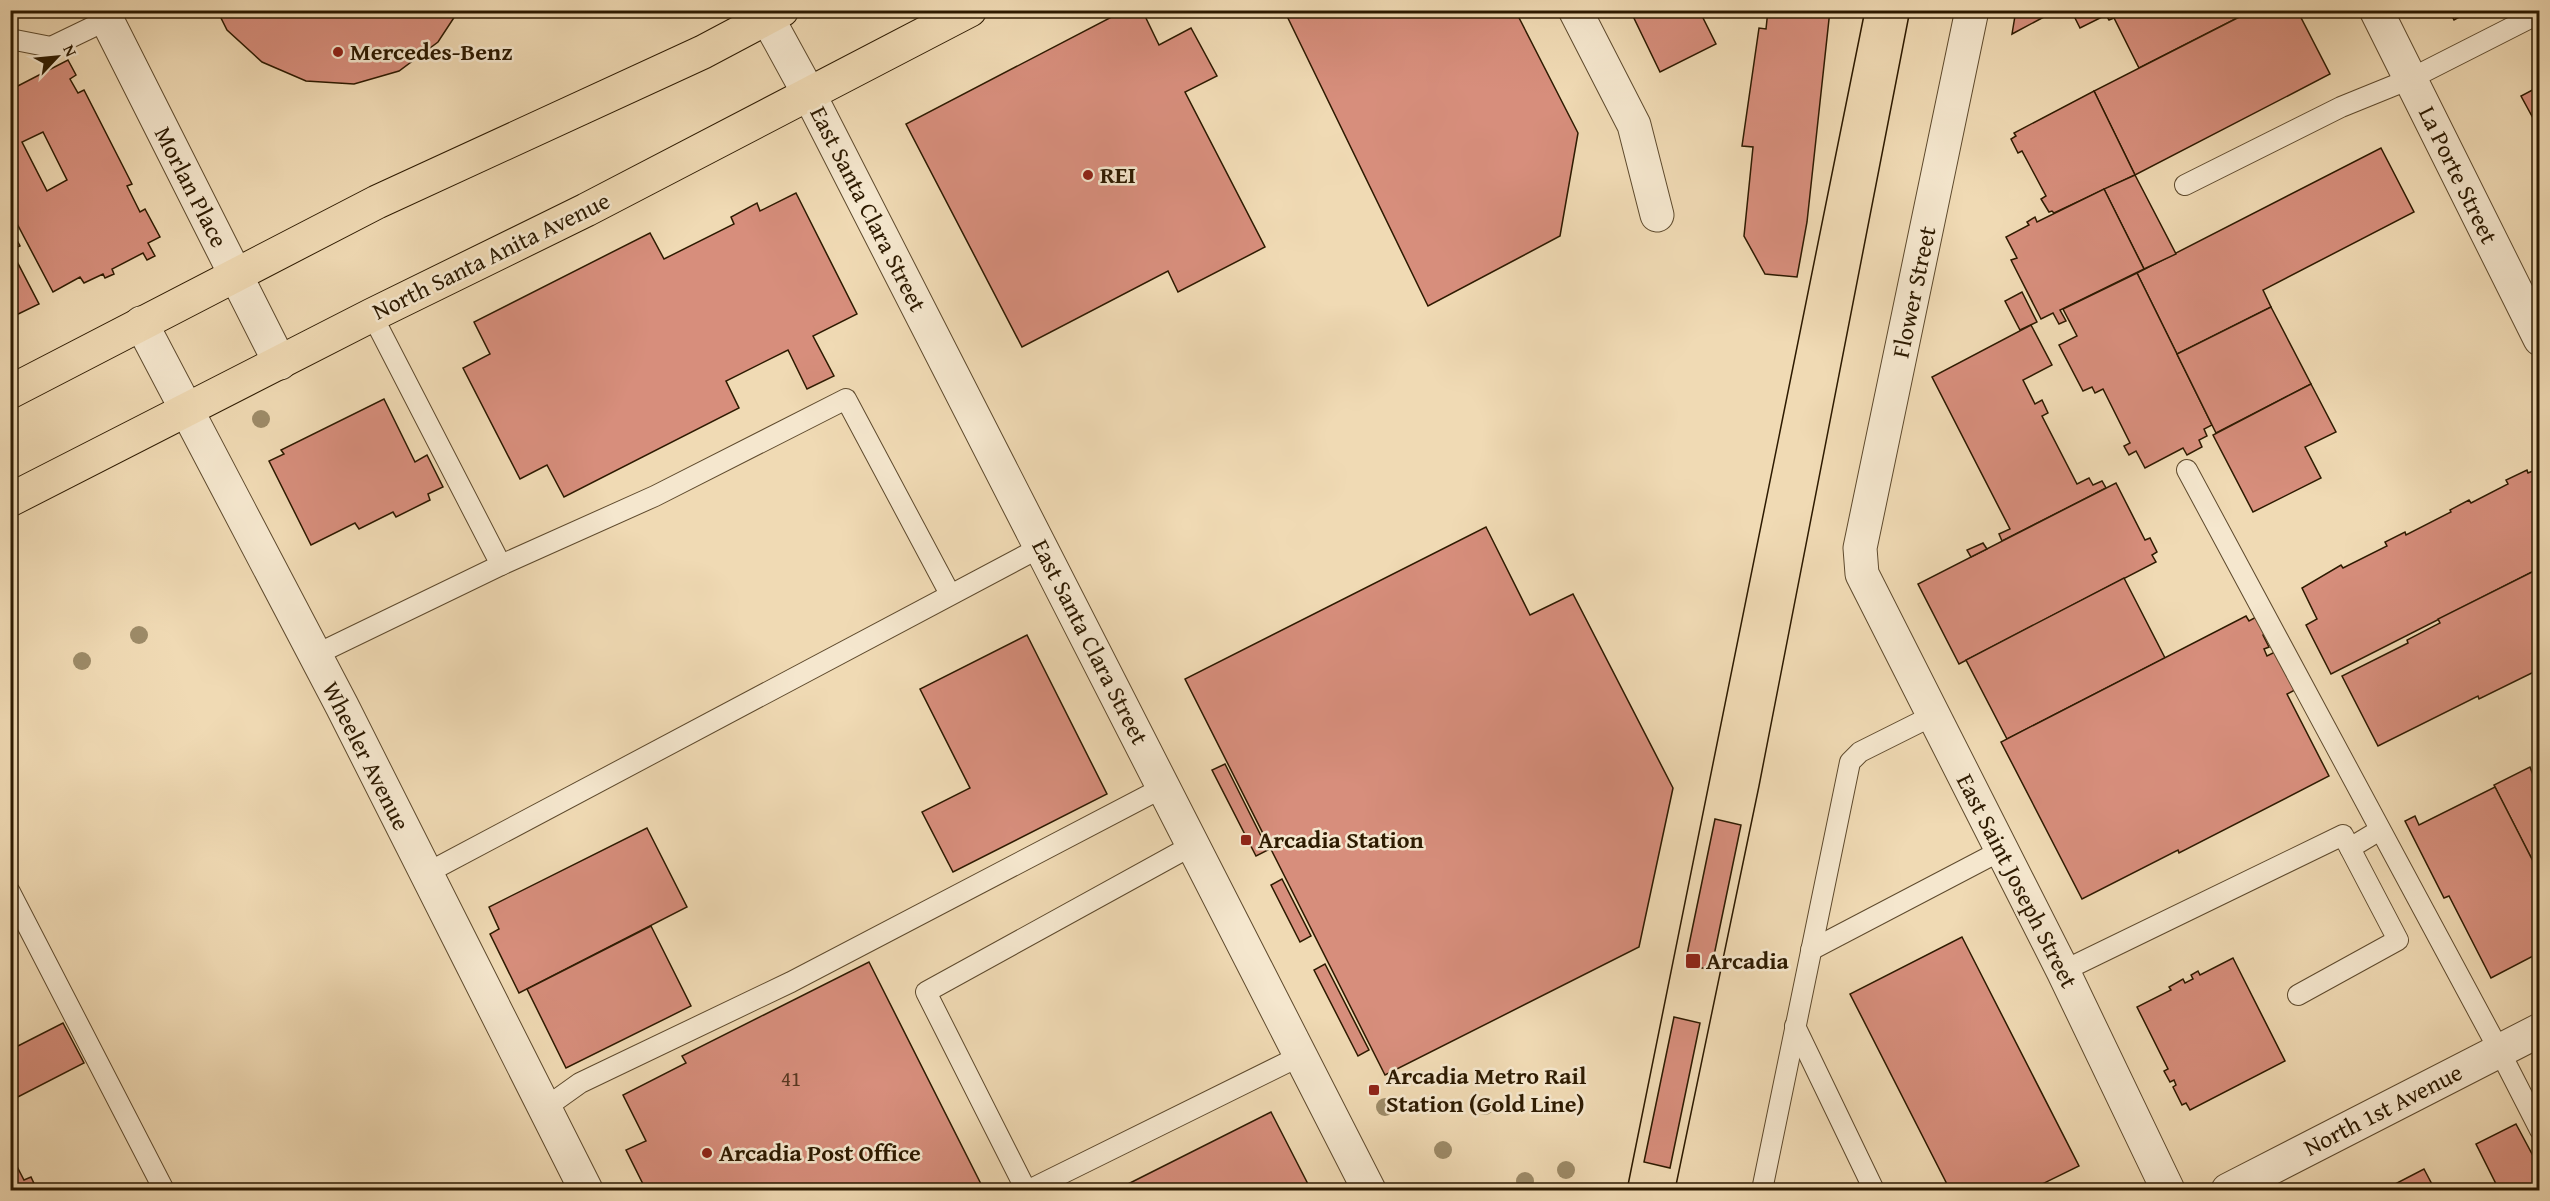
<svg xmlns="http://www.w3.org/2000/svg" width="2550" height="1201" font-family="'Gentium Book Plus',serif">
<style>
.building{fill:#d78e7c;stroke:#2d1a00;stroke-width:1.5;fill-rule:evenodd}
.lines{fill:none;stroke-linecap:round;stroke-linejoin:round}
.service-casing{stroke:#5e4a2d;stroke-width:22}
.minor-casing{stroke:#5e4a2d;stroke-width:35}
.tertiary-casing{stroke:#5e4a2d;stroke-width:35}
.primary-casing{stroke:#2d1a00;stroke-width:35}
.service{stroke:#f5e7ce;stroke-width:20}
.minor{stroke:#f5e7ce;stroke-width:33}
.tertiary{stroke:#f5e7ce;stroke-width:33}
.primary{stroke:#f0dab4;stroke-width:33}
.tram{stroke:#2d1a00;stroke-width:1.5}
.tree{fill:#9d8b68}
.poi-dot{fill:#8f2418;stroke:#f5e7ce;stroke-width:2}
.labels{text-anchor:middle;stroke-width:5;stroke-linejoin:round;paint-order:stroke}
.number-label{font-size:21px;fill:#58371f}
.poi-label{font-size:24px;font-weight:bold;fill:#2d1a00;stroke:#f5e7ce;text-anchor:start}
.street-label{font-size:24px;fill:#2d1a00;stroke:#f5e7ce}
</style>
<rect width="100%" height="100%" fill="#f0dab4"/>
<filter id="stains"><feTurbulence type="fractalNoise" baseFrequency=".00333" numOctaves="4"/><feColorMatrix values="0 0 0 0 .2 0 0 0 0 .09 0 0 0 0 .02 0 0 0 .5 -.17"/></filter>
<radialGradient id="worn" r=".72"><stop offset=".6" stop-color="#630" stop-opacity="0"/><stop offset="1" stop-color="#630" stop-opacity=".3"/></radialGradient>
<!-- building -->
<g class="building">
<polygon points="217,10 459,10 438,42 399,71 354,84 306,81 262,62 227,30"/>
<polygon points="1125,10 1142,10 1159,45 1191,28 1217,76 1185,92 1265,247 1178,292 1168,271 1022,347 906,124"/>
<polygon points="1284,10 1515,10 1578,133 1560,236 1428,306"/>
<polygon points="1630,10 1699,10 1716,44 1660,72"/>
<polygon points="1768,10 1830,10 1807,222 1797,277 1765,274 1744,236 1753,147 1742,146 1759,28 1766,29"/>
<polygon points="2016,10 2057,10 2012,34"/>
<polygon points="2071,10 2253,10 2139,68 2114,18 2109,20 2106,15 2080,28"/>
<polygon points="2253,10 2297,10 2330,74 2135,175 2094,91"/>
<polygon points="2449,10 2472,10 2454,20"/>
<path d="M68 60 76 75 70 79 78 93 84 90 132 184 127 186 140 212 145 209 160 237 148 243 155 256 147 260 143 253 112 269 114 274 105 278 103 274 84 283 80 277 53 292 14 218 10 220V90ZM43 132 67 180 47 191 22 142Z"/>
<polygon points="2540,86 2540,131 2521,96"/>
<polygon points="2094,91 2135,175 2054,213 2052,211 2049,212 2041,199 2046,196 2022,151 2018,153 2011,139 2016,136 2014,133"/>
<polygon points="2381,148 2414,212 2263,290 2271,307 2177,354 2137,273"/>
<polygon points="2135,175 2176,254 2144,269 2104,189"/>
<polygon points="2104,189 2144,269 2060,310 2066,321 2059,324 2053,313 2041,319 2011,260 2017,258 2006,237 2029,225 2027,222 2035,217 2037,222"/>
<polygon points="796,193 857,314 813,336 834,376 807,389 788,350 726,381 739,408 564,497 547,465 520,479 463,368 490,354 474,322 650,233 664,259 734,224 731,217 757,203 760,211"/>
<polygon points="13,233 20,246 11,250 39,304 10,318 10,235"/>
<polygon points="2137,273 2212,425 2204,429 2207,436 2199,440 2202,447 2187,455 2183,448 2145,468 2136,451 2129,455 2124,446 2130,443 2103,389 2095,393 2092,387 2083,391 2059,345 2077,336 2063,309"/>
<polygon points="2022,292 2037,322 2020,330 2005,301"/>
<polygon points="2271,307 2311,384 2216,433 2177,354"/>
<polygon points="2031,325 2052,365 2023,380 2035,404 2042,400 2048,413 2042,416 2077,484 2089,478 2093,485 2102,481 2106,488 2002,541 1999,534 2010,529 1932,377"/>
<polygon points="2311,384 2336,432 2305,447 2321,478 2253,512 2213,435"/>
<polygon points="384,399 415,462 427,455 443,487 428,494 430,500 396,517 393,512 359,529 355,523 311,545 269,461 284,454 281,450"/>
<polygon points="2527,470 2528,473 2533,471 2540,483 2540,568 2331,674 2306,625 2317,619 2302,588 2341,565 2343,568 2387,546 2385,542 2405,532 2406,535 2451,512 2450,510 2469,500 2471,503 2508,484 2506,480"/>
<polygon points="2116,483 2145,540 2150,538 2157,552 2152,555 2156,562 1959,664 1918,584"/>
<polygon points="1486,527 1530,615 1573,594 1673,788 1639,947 1385,1075 1185,679"/>
<polygon points="1983,543 1987,549 1971,557 1967,550"/>
<polygon points="2540,568 2540,669 2479,699 2478,696 2378,746 2342,676 2408,643 2407,640 2440,623 2438,619"/>
<polygon points="2124,578 2165,658 2007,739 1966,660"/>
<polygon points="2246,616 2249,621 2258,616 2267,633 2263,635 2269,647 2264,649 2267,656 2277,651 2297,689 2287,694 2329,776 2179,853 2178,850 2082,899 2001,742"/>
<polygon points="1027,635 1107,794 953,872 922,812 970,788 920,689"/>
<polygon points="1225,764 1268,850 1256,856 1212,770"/>
<polygon points="2530,767 2533,775 2538,772 2540,775 2540,875 2494,785"/>
<polygon points="2495,787 2540,875 2540,960 2536,962 2533,956 2491,978 2449,896 2444,898 2405,821 2415,816 2419,825"/>
<polygon points="1715,819 1741,825 1711,970 1685,964"/>
<polygon points="647,828 687,907 519,993 490,934 499,929 489,907"/>
<polygon points="1282,879 1311,936 1300,942 1271,885"/>
<polygon points="651,926 691,1006 566,1068 527,989"/>
<polygon points="1962,937 2079,1166 2030,1190 1950,1190 1850,994"/>
<polygon points="2233,958 2285,1061 2190,1110 2186,1103 2182,1105 2173,1087 2176,1085 2174,1080 2170,1082 2164,1071 2168,1069 2137,1007 2171,990 2169,987 2183,979 2185,983 2193,979 2191,975 2198,971 2200,975"/>
<polygon points="869,962 984,1190 646,1190 626,1150 646,1141 623,1095 686,1063 682,1056"/>
<polygon points="1325,964 1369,1050 1358,1056 1314,970"/>
<polygon points="1674,1017 1700,1023 1670,1168 1644,1162"/>
<polygon points="63,1023 84,1063 10,1101 10,1050"/>
<polygon points="1271,1112 1311,1190 1116,1190"/>
<polygon points="2516,1124 2540,1169 2540,1190 2492,1190 2491,1189 2497,1186 2476,1144"/>
<polygon points="10,1153 24,1180 31,1177 37,1190 10,1190"/>
<polygon points="2424,1169 2435,1190 2399,1190 2395,1184"/>
</g>
<g class="lines">
<defs>
<g id="service">
<polyline points="10,39 51,47 107,20"/>
<polyline points="2185,185 2341,107 2410,79 2540,13"/>
<polyline points="372,315 501,565"/>
<polyline points="2187,470 2499,1050 2540,1130"/>
<polyline points="315,655 501,565 655,496 846,399 950,594"/>
<polyline points="2350,848 2380,830"/>
<polyline points="425,874 1041,547"/>
<polyline points="10,892 164,1190"/>
<polyline points="1811,950 2002,850"/>
<polyline points="2063,971 2343,835 2398,940 2298,995"/>
<polyline points="1795,1026 1874,1190"/>
<polyline points="545,1108 580,1083 791,982 1164,787"/>
<polyline points="1026,1190 926,992 1193,845"/>
<polyline points="1029,1190 1300,1056"/>
<polyline points="1762,1190 1850,762 1860,752 1934,715"/>
</g>
<g id="minor">
<polyline points="102,10 280,363"/>
<polyline points="1575,10 1634,125 1657,215"/>
<polyline points="1972,10 1860,548 1862,574 2063,971 2168,1190"/>
<polyline points="2376,10 2540,339"/>
<polyline points="141,323 342,706 586,1190"/>
</g>
<g id="tertiary">
<polyline points="763,10 809,94 1369,1190"/>
<polyline points="2228,1190 2540,1030"/>
</g>
<g id="primary">
<polyline points="10,392 377,202 703,52 782,10"/>
<polyline points="10,500 372,315 586,210 970,10"/>
</g>
</defs>
<!-- service casing -->
<use href="#service" class="service-casing"/>
<!-- minor casing -->
<use href="#minor" class="minor-casing"/>
<!-- tertiary casing -->
<use href="#tertiary" class="tertiary-casing"/>
<!-- primary casing -->
<use href="#primary" class="primary-casing"/>
<!-- service -->
<use href="#service" class="service"/>
<!-- minor -->
<use href="#minor" class="minor"/>
<!-- tertiary -->
<use href="#tertiary" class="tertiary"/>
<!-- primary -->
<use href="#primary" class="primary"/>
<!-- tram -->
<g class="tram">
<polyline points="1627,1190 1865,10"/>
<polyline points="1675,1190 1759,786 1910,10"/>
</g>
</g>
<!-- trees -->
<g class="tree">
<circle cx="261" cy="419" r="9"/>
<circle cx="139" cy="635" r="9"/>
<circle cx="82" cy="661" r="9"/>
<circle cx="1485" cy="1106" r="9"/>
<circle cx="1385" cy="1107" r="9"/>
<circle cx="1443" cy="1150" r="9"/>
<circle cx="1566" cy="1170" r="9"/>
<circle cx="1525" cy="1181" r="9"/>
</g>
<!-- markers -->
<g class="poi-dot">
<circle cx="338" cy="52" r="6"/>
<circle cx="1088" cy="175" r="6"/>
<rect x="1240" y="834" width="12" height="12" rx="3"/>
<rect x="1685" y="953" width="16" height="16" rx="3"/>
<rect x="1368" y="1084" width="12" height="12" rx="3"/>
<circle cx="707" cy="1153" r="6"/>
</g>
<g class="labels">
<!-- number labels -->
<g class="number-label">
<text x="791" y="1086">41</text>
</g>
<!-- poi labels -->
<g class="poi-label">
<text x="350" y="60">Mercedes-Benz</text>
<text x="1100" y="183">REI</text>
<text x="1258" y="848">Arcadia Station</text>
<text x="1706" y="969">Arcadia</text>
<text x="1386" y="1084">Arcadia Metro Rail<tspan x="1386" dy="28">Station (Gold Line)</tspan></text>
<text x="719" y="1161">Arcadia Post Office</text>
</g>
<!-- street labels -->
<g class="street-label">
<text transform="translate(2458 175) rotate(64)" y="8">La Porte Street</text>
<text transform="translate(191 187) rotate(63)" y="8">Morlan Place</text>
<text transform="translate(868 209) rotate(63)" y="8">East Santa Clara Street</text>
<text transform="translate(491 256) rotate(-26)" y="8">North Santa Anita Avenue</text>
<text transform="translate(1914 292) rotate(-78)" y="8">Flower Street</text>
<text transform="translate(1090 642) rotate(63)" y="8">East Santa Clara Street</text>
<text transform="translate(366 756) rotate(63)" y="8">Wheeler Avenue</text>
<text transform="translate(2017 881) rotate(63)" y="8">East Saint Joseph Street</text>
<text transform="translate(2383 1110) rotate(-27)" y="8">North 1st Avenue</text>
</g>
</g>
<!-- margin -->
<rect width="2550" height="1201" fill="none" stroke="#f0dab4" stroke-width="36"/>
<rect x="12" y="12" width="2526" height="1177" fill="none" stroke="#2d1a00" stroke-width="3"/>
<rect x="18" y="18" width="2514" height="1165" fill="none" stroke="#2d1a00" stroke-width="1.5"/>
<!-- north arrow -->
<g transform="translate(57 57) rotate(64)" stroke="#f5e7ce" stroke-width="4.5" paint-order="stroke">
<path d="M0-4.5L10 22L0 15L-10 22Z" fill="#2d1a00"/>
<text y="-9" font-size="16" font-weight="bold" text-anchor="middle" fill="#2d1a00">N</text>
</g>
<rect width="100%" height="100%" filter="url(#stains)"/>
<rect width="100%" height="100%" fill="url(#worn)"/>
</svg>
